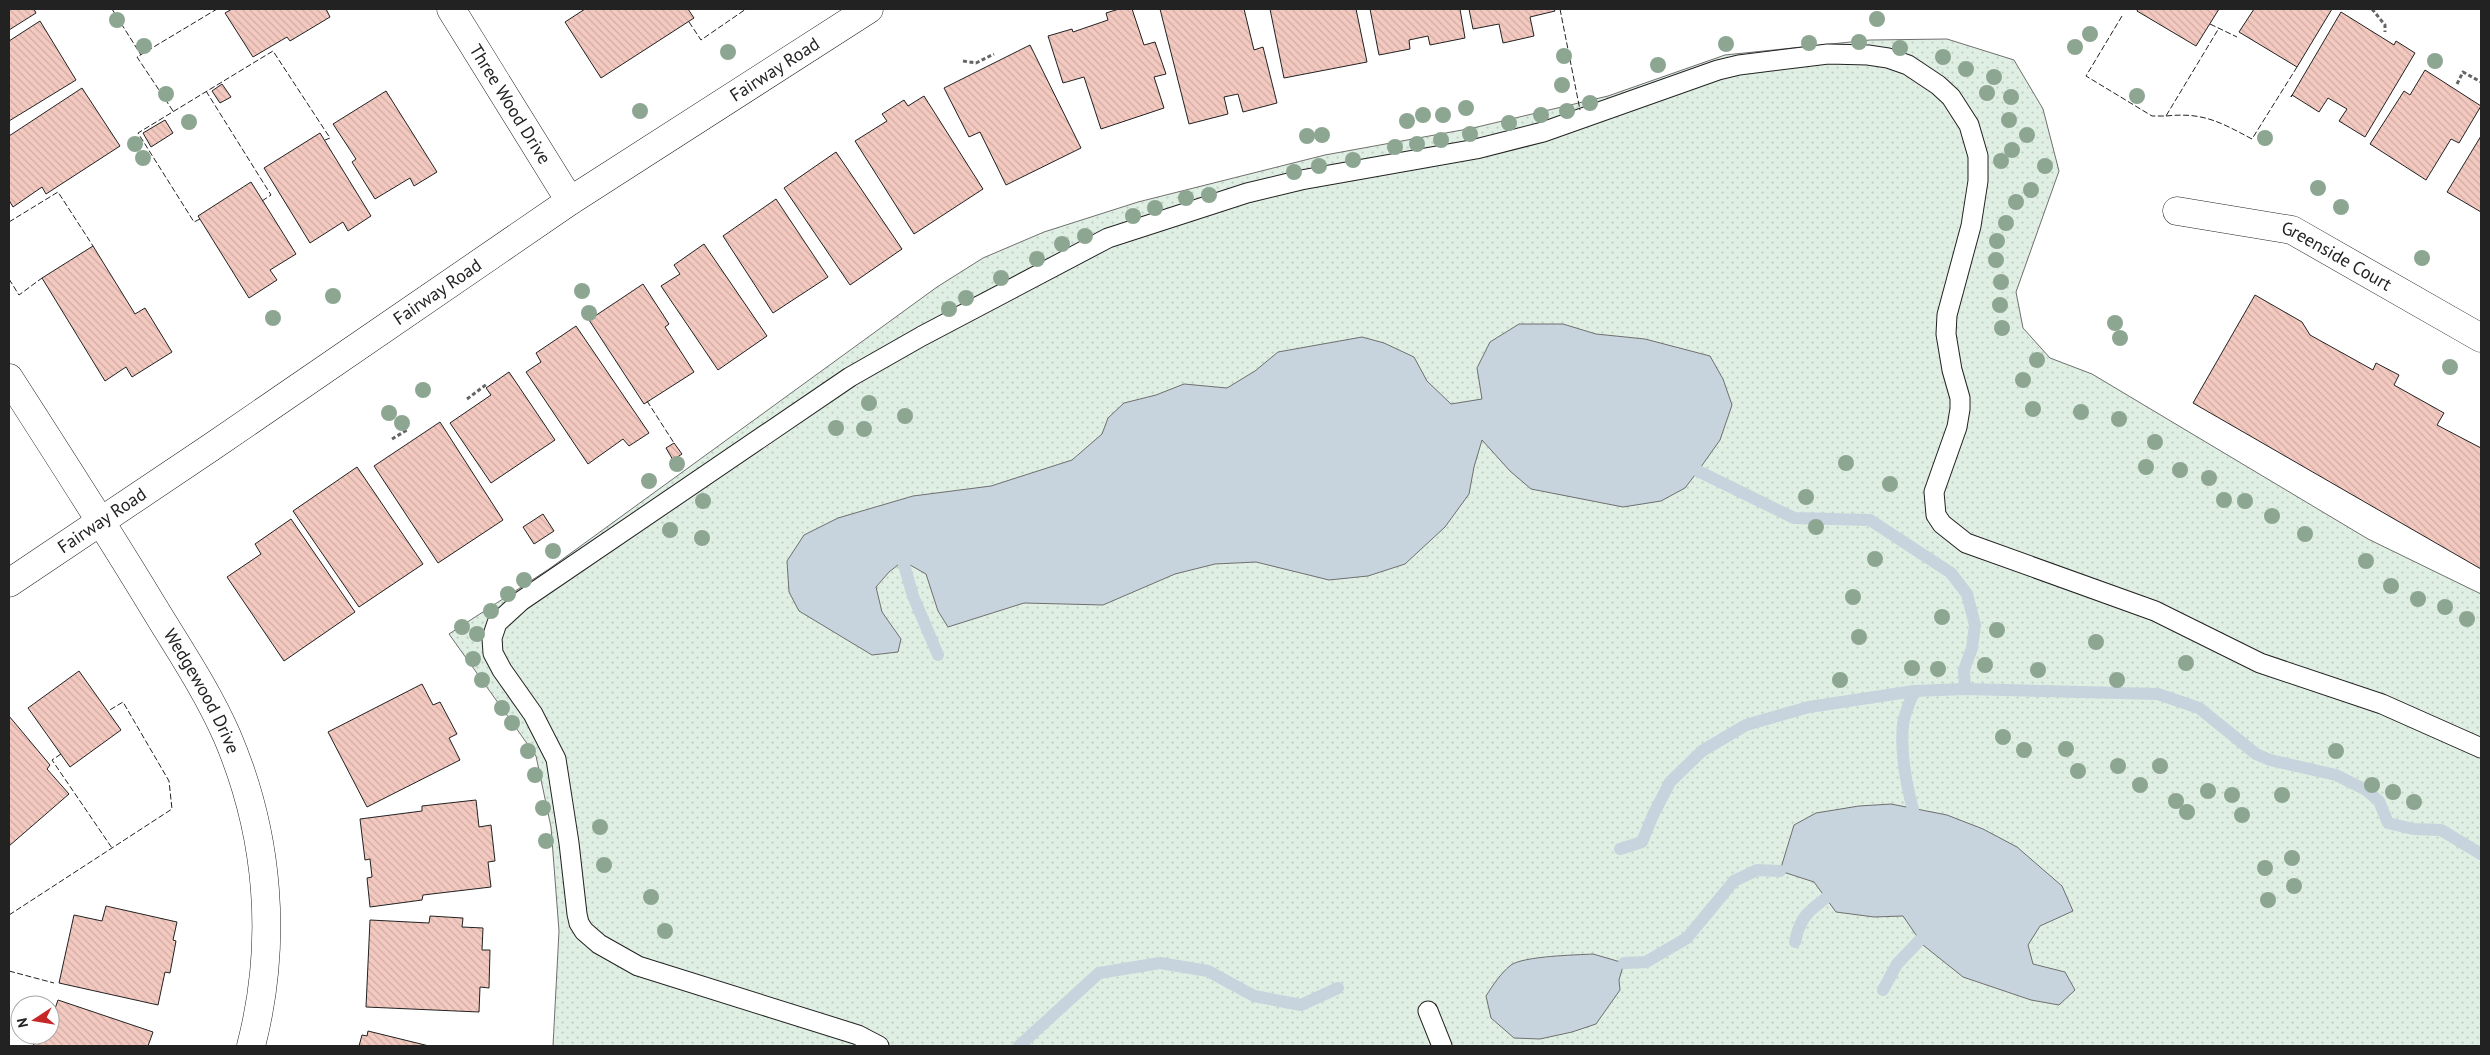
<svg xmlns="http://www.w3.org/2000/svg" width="2490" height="1055" font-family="'PT Sans',sans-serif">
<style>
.grass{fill:url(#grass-dots);stroke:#6f6f6f}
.water{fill:#c7d3dd;stroke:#6f6f6f}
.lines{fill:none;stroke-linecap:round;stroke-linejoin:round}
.stream{stroke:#c7d3dd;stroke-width:12}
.building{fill:url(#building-back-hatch);stroke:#222}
.service-casing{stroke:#222;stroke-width:21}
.minor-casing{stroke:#222;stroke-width:29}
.path{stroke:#646464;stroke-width:3;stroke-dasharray:4 2.5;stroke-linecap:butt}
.service{stroke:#fff;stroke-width:19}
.minor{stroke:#fff;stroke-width:28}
.fence{stroke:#222;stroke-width:1;stroke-dasharray:6 2.5;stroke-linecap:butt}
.tree{fill:#8da692}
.labels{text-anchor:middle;stroke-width:4;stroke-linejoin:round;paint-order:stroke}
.street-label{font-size:18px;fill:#222;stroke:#fff}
</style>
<defs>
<pattern id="grass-dots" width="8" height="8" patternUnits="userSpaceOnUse" patternTransform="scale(1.25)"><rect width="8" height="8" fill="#e0efe3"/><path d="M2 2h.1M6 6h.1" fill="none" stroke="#c0cdc2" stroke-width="1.8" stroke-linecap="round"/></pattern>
<pattern id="building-back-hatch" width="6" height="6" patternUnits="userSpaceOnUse" patternTransform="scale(1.25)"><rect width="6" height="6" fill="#f3c9c0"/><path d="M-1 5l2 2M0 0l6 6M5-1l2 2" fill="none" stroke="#d0aca5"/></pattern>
</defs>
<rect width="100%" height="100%" fill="#fff"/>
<!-- grass -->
<polygon class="grass" points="1947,39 2014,60 2043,109 2059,171 2016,292 2023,328 2050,358 2092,374 2368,539 2481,594 2481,1046 553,1046 559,931 551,827 536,756 449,634 549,569 937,287 983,258 1044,232 1138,202 1325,155 1473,128 1608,96 1725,55 1870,40"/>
<!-- water -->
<g class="water">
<polygon points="1519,324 1563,324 1596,334 1645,339 1710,356 1723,379 1732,405 1720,440 1698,471 1685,488 1661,501 1623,507 1531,489 1510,471 1482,440 1474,467 1469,494 1445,527 1405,564 1368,576 1329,580 1256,562 1215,564 1175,574 1103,605 1024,603 948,627 938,611 926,574 903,561 889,572 876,587 882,612 901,639 898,652 872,655 799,611 789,592 787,561 804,535 838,518 913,496 991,486 1072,460 1102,434 1108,418 1124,403 1156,395 1184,384 1227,388 1255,371 1278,352 1362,337 1384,343 1414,357 1427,381 1451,404 1482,399 1477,368 1490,342"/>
<polygon points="1891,804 1947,815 1983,829 2017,847 2062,886 2073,911 2040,926 2028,945 2033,964 2065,972 2075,990 2059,1005 2031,1000 1963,977 1923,945 1903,916 1874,917 1836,912 1814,882 1780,871 1794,825 1816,813 1859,806"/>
<path d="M1593 954 1624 963 1619 980 1620 990 1596 1024 1572 1032 1540 1039 1514 1038 1491 1018 1486 996C1493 985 1500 974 1511 965 1524 956 1576 955 1593 954Z"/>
</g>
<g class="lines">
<!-- stream -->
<g class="stream">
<polyline points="1698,471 1794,518 1870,520 1951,573 1967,594 1975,625 1972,648 1964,670 1965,689"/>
<polyline points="903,561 913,596 938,655"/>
<path d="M1913 810C1906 783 1900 753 1903 725 1904 714 1910 702 1914 691"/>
<polyline points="1620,849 1642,842 1653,815 1670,782 1702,751 1746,725 1809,707 1914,691 1965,689 2158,694 2199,708 2256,754 2270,760 2336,775 2366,790 2379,801 2388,823 2413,829 2441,830 2481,854"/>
<path d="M1795 942C1800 918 1807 912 1826 898"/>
<polyline points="1624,963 1646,962 1687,938 1734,881 1757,870 1780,871"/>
<polyline points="1883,990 1897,964 1920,940"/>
<polyline points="1019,1046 1099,973 1160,963 1208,971 1254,996 1301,1005 1338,988"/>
</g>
</g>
<!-- building -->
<g class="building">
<polygon points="9,9 34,9 36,13 9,30"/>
<polygon points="232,9 326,9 330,17 290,41 287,37 253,57 225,13"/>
<polygon points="585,9 688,9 694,18 601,78 565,22"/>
<polygon points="1119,9 1132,9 1144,45 1155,42 1166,74 1154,77 1164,108 1101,129 1084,77 1063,83 1048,36 1072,29 1073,32 1108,20 1106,13"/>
<polygon points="1160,9 1244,9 1254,50 1263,47 1277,103 1243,112 1238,94 1224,97 1228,114 1189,124"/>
<polygon points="1270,9 1356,9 1367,62 1284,78"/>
<polygon points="1370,9 1460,9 1465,38 1430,45 1428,36 1409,40 1410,49 1379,55"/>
<polygon points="1469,9 1554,9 1555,11 1530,17 1534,36 1503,43 1499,24 1473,29"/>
<polygon points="2138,9 2219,9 2196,46 2137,11"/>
<polygon points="2254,9 2332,9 2297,67 2239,32"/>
<polygon points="2341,12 2394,45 2396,41 2415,53 2365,137 2339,121 2347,109 2328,98 2319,112 2292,95 2291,97"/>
<polygon points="40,21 76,80 9,121 9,41"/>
<polygon points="1030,45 1081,148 1006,185 980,132 969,137 944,88"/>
<polygon points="2425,70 2481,106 2459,143 2451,139 2426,180 2370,144 2404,91 2410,95"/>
<polygon points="222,84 231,97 220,103 212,91"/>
<polygon points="82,88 120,146 46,194 42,187 13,207 9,200 9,136"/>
<polygon points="386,91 437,172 414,186 410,178 375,199 352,162 356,159 333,124"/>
<polygon points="924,96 983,189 914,234 855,141 887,121 882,114 904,100 908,106"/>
<polygon points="165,120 173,133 151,147 143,133"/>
<polygon points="320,133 371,216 348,231 343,222 310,243 264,168"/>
<polygon points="2481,136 2481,212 2447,192"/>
<polygon points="836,152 902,249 850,285 784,188"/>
<polygon points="251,182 296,254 270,270 277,280 249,298 198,216"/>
<polygon points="776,199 828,277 773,313 723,236"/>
<polygon points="704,244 767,336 718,370 661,286 680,274 674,265"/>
<polygon points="93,246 135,314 145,308 172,352 132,377 126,367 105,381 42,278"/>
<polygon points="643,284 669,324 665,327 694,372 644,404 589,320"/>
<polygon points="2255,295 2302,322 2310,335 2373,370 2376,363 2399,375 2394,385 2444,413 2437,425 2481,448 2481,569 2193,403"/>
<polygon points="576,326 649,433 629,446 623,439 588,464 526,372 541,362 536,353"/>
<polygon points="509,372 555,440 491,483 450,423 491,395 486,388"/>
<polygon points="440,422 503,520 438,563 374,466"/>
<polygon points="674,443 682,454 673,460 666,448"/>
<polygon points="357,467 423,564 359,607 293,511"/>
<polygon points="543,514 554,531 534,544 523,527"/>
<polygon points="291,519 355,612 284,661 227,577 261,554 255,544"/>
<polygon points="79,671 121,730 70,767 28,708"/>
<polygon points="422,684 433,705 440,702 457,734 449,738 460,760 367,807 328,732"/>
<polygon points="9,716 50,765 47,769 69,794 9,846"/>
<polygon points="476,800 479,827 491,825 495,861 488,862 491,887 423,895 422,900 370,907 367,878 372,877 370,859 365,860 360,819 422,811 422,806"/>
<polygon points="106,906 177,922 173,940 176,941 170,973 165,972 158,1005 59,983 74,915 102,921"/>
<polygon points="430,916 463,918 462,927 483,928 482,950 490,950 489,988 480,987 479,1012 366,1007 370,920 429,923"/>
<polygon points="58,1000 153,1032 148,1046 33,1046 37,1035 50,1035 50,1023"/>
<polygon points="368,1031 429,1046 359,1046 362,1035 367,1036"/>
</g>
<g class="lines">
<defs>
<g id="service">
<polyline points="1428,1011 1442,1046"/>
<polyline points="879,1046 858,1035 638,966 599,944 584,931 579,923 577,914 569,843 556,759 533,714 502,670 493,653 492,638 497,623 521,601 850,377 922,336 1108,238 1247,193 1301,180 1476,149 1543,132 1718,70 1739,65 1828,54 1868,55 1888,58 1908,65 1938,85 1951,97 1969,125 1978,156 1978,181 1971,226 1947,315 1946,334 1952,370 1960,398 1960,409 1957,427 1934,492 1936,515 1942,524 1966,543 2155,611 2260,663 2382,704 2481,748"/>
</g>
<g id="minor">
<path id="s1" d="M451 9 570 201"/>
<path id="s2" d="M2177 211 2292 230 2481 338"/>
<path id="s3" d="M9 378C56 451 103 524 148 598 175 643 206 688 227 736 269 834 278 942 251 1046"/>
<path id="s4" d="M9 583 213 446 570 201 869 9"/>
</g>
</defs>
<!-- service casing -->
<use href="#service" class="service-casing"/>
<!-- minor casing -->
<use href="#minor" class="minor-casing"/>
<!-- path -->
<g class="path">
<polyline points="2372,9 2385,25 2385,32"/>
<polyline points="963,61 976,63 994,54"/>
<polyline points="2457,84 2463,72 2481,82"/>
<polyline points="467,399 487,384"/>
<polyline points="392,439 407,430"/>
</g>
<!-- service -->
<use href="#service" class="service"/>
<!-- minor -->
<use href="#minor" class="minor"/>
<!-- fence -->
<g class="fence">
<polyline points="112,9 141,55"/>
<polyline points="1560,9 1580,110"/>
<polyline points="2122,16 2086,76 2152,116 2166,116 2219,28"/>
<polyline points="689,22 701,40 746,9"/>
<polyline points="2210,24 2237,37"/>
<polyline points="206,91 271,195 262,201"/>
<polyline points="173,111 137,57 217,9"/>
<path d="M2166 116C2203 112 2220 122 2252 139L2297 67"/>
<polyline points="200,219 194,222 138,133 273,51 330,138 325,140"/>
<polyline points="9,222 58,192 93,246"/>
<polyline points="9,279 19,295 42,278"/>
<polyline points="647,401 674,443"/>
<polyline points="61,754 52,760 112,848"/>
<polyline points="9,915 172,809 169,781 123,702 108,711"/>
<polyline points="9,971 54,983"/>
</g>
</g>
<!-- trees -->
<g class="tree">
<circle cx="1877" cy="19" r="8"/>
<circle cx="117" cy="20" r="8"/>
<circle cx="2090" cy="34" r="8"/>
<circle cx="1859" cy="42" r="8"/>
<circle cx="1809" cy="43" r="8"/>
<circle cx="1726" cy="44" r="8"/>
<circle cx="144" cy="46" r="8"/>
<circle cx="2075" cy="47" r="8"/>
<circle cx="1900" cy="48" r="8"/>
<circle cx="728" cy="52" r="8"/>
<circle cx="1564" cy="56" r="8"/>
<circle cx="1943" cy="57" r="8"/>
<circle cx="2435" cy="61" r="8"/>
<circle cx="1658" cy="65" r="8"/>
<circle cx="1966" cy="69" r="8"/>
<circle cx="1994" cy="77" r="8"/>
<circle cx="1562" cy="85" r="8"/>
<circle cx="1987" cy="93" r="8"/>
<circle cx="166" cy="94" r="8"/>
<circle cx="2137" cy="96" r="8"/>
<circle cx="2011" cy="97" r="8"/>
<circle cx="1590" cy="103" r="8"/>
<circle cx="1466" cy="108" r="8"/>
<circle cx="640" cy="111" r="8"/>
<circle cx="1567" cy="111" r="8"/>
<circle cx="1423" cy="115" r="8"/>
<circle cx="1443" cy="115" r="8"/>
<circle cx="1541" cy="115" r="8"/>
<circle cx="2009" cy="120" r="8"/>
<circle cx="1407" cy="121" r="8"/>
<circle cx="189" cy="122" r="8"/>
<circle cx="1509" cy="123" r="8"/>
<circle cx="1470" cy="134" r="8"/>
<circle cx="1322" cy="135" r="8"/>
<circle cx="2027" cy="135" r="8"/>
<circle cx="1307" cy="136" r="8"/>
<circle cx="2265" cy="138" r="8"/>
<circle cx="1441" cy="140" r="8"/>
<circle cx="135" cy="144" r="8"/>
<circle cx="1417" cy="144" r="8"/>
<circle cx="1395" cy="147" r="8"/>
<circle cx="2012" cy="150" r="8"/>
<circle cx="143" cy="158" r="8"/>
<circle cx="1353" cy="160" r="8"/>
<circle cx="2001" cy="161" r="8"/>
<circle cx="1319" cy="166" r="8"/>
<circle cx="2045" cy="166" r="8"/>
<circle cx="1294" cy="172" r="8"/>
<circle cx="2318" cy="188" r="8"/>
<circle cx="2031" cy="190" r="8"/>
<circle cx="1209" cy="195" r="8"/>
<circle cx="1186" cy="198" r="8"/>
<circle cx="2016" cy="202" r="8"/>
<circle cx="2341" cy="207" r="8"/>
<circle cx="1155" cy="208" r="8"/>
<circle cx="1133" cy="216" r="8"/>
<circle cx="2006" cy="223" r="8"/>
<circle cx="1085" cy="236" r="8"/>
<circle cx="1997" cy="241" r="8"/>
<circle cx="1062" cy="244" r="8"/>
<circle cx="2422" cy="258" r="8"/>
<circle cx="1037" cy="259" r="8"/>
<circle cx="1996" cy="260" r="8"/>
<circle cx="1001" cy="278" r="8"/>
<circle cx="2001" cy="282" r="8"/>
<circle cx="582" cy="291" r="8"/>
<circle cx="333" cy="296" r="8"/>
<circle cx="966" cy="298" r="8"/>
<circle cx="2000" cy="305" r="8"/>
<circle cx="949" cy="309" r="8"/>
<circle cx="589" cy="313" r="8"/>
<circle cx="273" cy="318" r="8"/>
<circle cx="2115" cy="323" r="8"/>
<circle cx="2002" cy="328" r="8"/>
<circle cx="2120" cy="338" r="8"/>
<circle cx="2037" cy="360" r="8"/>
<circle cx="2450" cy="367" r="8"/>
<circle cx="2023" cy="380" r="8"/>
<circle cx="423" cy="390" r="8"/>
<circle cx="869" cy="403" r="8"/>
<circle cx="2033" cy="409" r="8"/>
<circle cx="2081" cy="412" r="8"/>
<circle cx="389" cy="413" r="8"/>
<circle cx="905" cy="416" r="8"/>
<circle cx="2119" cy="419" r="8"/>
<circle cx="402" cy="423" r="8"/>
<circle cx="836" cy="428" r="8"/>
<circle cx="864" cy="429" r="8"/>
<circle cx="2155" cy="442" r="8"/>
<circle cx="1846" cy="463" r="8"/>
<circle cx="677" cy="464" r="8"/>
<circle cx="2146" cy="467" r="8"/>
<circle cx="2180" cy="470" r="8"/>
<circle cx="2209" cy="478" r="8"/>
<circle cx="649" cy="481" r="8"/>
<circle cx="1890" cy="484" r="8"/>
<circle cx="1806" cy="497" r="8"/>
<circle cx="2224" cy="500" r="8"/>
<circle cx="703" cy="501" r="8"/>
<circle cx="2245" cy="501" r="8"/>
<circle cx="2272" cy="516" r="8"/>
<circle cx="1816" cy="527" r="8"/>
<circle cx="670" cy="530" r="8"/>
<circle cx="2305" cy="534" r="8"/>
<circle cx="702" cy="538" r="8"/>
<circle cx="553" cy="551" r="8"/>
<circle cx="1875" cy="559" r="8"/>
<circle cx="2366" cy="561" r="8"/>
<circle cx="524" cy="580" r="8"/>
<circle cx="2391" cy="586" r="8"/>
<circle cx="508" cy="594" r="8"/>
<circle cx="1853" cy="597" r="8"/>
<circle cx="2418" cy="599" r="8"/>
<circle cx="2445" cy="607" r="8"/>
<circle cx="491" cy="611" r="8"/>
<circle cx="1942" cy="617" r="8"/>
<circle cx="2467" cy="619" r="8"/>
<circle cx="462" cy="627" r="8"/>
<circle cx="1997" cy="630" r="8"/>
<circle cx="477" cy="634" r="8"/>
<circle cx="1859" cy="637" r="8"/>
<circle cx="2096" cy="642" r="8"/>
<circle cx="473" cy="659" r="8"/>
<circle cx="2186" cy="663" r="8"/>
<circle cx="1985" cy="665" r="8"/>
<circle cx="1912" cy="668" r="8"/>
<circle cx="1938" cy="669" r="8"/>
<circle cx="2038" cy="670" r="8"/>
<circle cx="482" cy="680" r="8"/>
<circle cx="1840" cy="680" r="8"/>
<circle cx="2117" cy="680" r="8"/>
<circle cx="502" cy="708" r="8"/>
<circle cx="512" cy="723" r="8"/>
<circle cx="2003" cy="737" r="8"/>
<circle cx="2066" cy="749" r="8"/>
<circle cx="2024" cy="750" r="8"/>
<circle cx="528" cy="751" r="8"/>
<circle cx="2336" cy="751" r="8"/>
<circle cx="2118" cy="766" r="8"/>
<circle cx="2160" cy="766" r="8"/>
<circle cx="2078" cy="771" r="8"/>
<circle cx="535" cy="775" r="8"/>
<circle cx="2140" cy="785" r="8"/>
<circle cx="2372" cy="785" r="8"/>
<circle cx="2208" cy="791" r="8"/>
<circle cx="2393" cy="792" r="8"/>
<circle cx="2232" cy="795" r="8"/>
<circle cx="2282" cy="795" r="8"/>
<circle cx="2176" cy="801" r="8"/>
<circle cx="2414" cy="802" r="8"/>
<circle cx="543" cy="808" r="8"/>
<circle cx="2187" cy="812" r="8"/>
<circle cx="2242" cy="815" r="8"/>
<circle cx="600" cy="827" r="8"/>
<circle cx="546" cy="841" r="8"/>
<circle cx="2292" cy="858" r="8"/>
<circle cx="604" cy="865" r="8"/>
<circle cx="2265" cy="868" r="8"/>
<circle cx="2294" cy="886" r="8"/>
<circle cx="651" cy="897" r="8"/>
<circle cx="2268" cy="900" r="8"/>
<circle cx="665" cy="931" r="8"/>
</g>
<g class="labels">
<!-- street labels -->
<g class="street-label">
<text dy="6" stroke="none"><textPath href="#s4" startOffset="922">Fairway Road</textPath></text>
<text dy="6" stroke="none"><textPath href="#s1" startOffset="112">Three Wood Drive</textPath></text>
<text dy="6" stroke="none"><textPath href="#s2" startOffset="168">Greenside Court</textPath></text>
<text dy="6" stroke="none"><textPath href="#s4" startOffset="518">Fairway Road</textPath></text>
<text dy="6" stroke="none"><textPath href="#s4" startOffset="112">Fairway Road</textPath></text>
<text dy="6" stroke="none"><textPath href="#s3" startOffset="368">Wedgewood Drive</textPath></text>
</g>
</g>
<!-- border -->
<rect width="2490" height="1055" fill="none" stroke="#222222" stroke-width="20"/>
<!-- north arrow -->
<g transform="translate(35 1020) rotate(258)"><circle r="24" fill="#ffffff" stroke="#a7a7a7"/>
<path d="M0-4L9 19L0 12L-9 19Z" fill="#c62828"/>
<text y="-8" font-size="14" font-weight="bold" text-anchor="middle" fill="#222222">N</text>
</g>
</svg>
